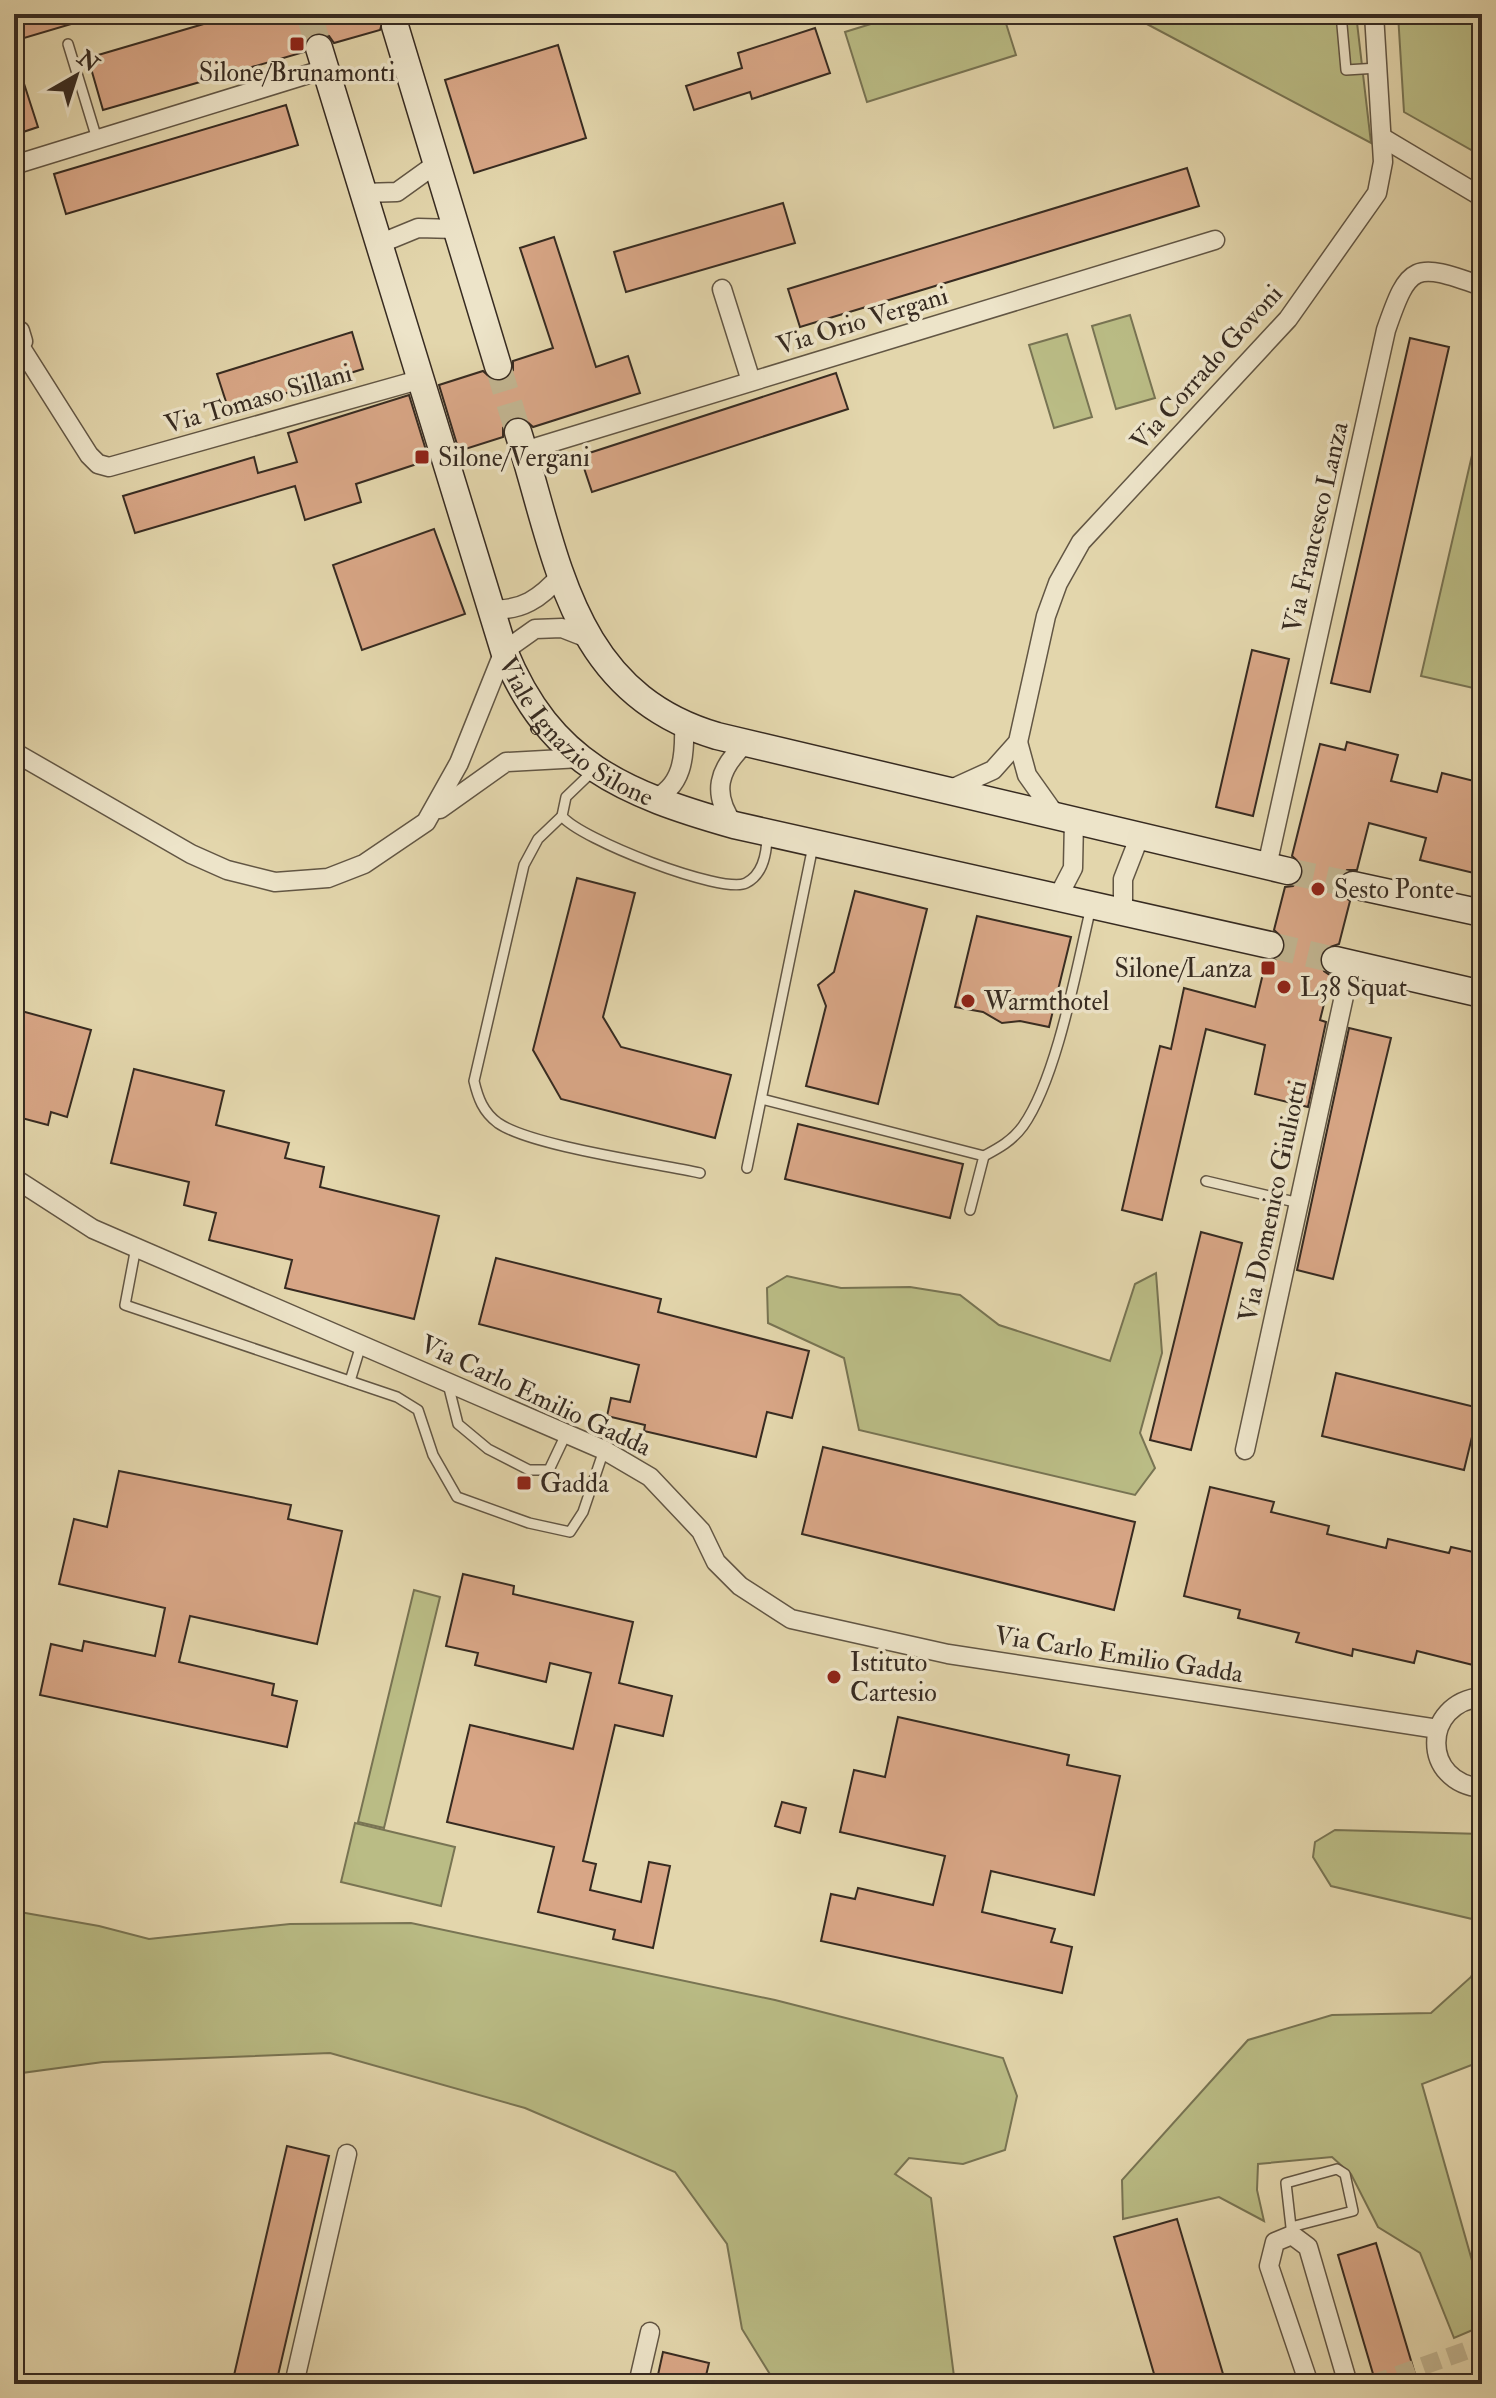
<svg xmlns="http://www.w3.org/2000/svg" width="1496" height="2398" font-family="'IM FELL Double Pica',serif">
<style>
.green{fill:#babc85;stroke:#787453;stroke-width:2}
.building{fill:#d8a686;stroke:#372b21;stroke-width:2}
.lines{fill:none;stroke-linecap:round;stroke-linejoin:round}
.street-tunnel{stroke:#c1b490;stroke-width:18;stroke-dasharray:18 9;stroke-linecap:butt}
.secondary-tunnel{stroke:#c1b490;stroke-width:26;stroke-dasharray:26 13;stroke-linecap:butt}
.lane-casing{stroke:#625644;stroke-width:12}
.street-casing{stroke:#625644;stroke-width:21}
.secondary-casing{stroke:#372b21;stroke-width:29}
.lane{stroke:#ede4c9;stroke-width:9}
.street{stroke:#ede4c9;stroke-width:18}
.secondary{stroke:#ede4c9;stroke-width:26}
.poi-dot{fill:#8f2418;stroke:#ede4c9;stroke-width:3}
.labels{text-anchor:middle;stroke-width:7;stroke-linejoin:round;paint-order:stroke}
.poi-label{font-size:26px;fill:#372b21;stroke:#ede4c9;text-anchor:start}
.street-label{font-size:26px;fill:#372b21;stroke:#ede4c9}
</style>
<rect width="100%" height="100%" fill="#e3d6ac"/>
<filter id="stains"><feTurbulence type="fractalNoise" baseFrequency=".0025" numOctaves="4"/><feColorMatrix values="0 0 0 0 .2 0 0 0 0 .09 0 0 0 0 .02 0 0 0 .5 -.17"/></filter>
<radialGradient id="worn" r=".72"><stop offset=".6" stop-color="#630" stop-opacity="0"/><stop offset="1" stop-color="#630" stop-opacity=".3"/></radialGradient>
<!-- green -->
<g class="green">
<polygon points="903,14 1003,14 1016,55 867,102 845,32"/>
<polygon points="1128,14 1356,14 1371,143"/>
<polygon points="1398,14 1482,14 1482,156 1404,112"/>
<polygon points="1130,315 1155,398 1116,409 1092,326"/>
<polygon points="1067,334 1092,417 1054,428 1029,345"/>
<polygon points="1482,412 1482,690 1421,676"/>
<polygon points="1156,1273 1162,1353 1140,1433 1155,1468 1135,1495 859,1430 844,1358 768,1323 767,1288 787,1276 841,1288 910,1287 960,1295 999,1325 1110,1361 1135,1284"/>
<polygon points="414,1590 440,1597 384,1828 358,1822"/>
<polygon points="355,1823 455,1847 441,1906 341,1882"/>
<polygon points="1335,1830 1482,1834 1482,1932 1472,1919 1331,1886 1313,1857 1315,1842"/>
<polygon points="14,1911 99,1926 149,1939 290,1924 411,1923 775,2000 1003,2058 1017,2096 1005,2150 963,2164 909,2158 895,2174 931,2198 955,2384 776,2384 742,2329 727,2244 675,2172 525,2108 330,2053 103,2062 14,2074"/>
<polygon points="1482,1954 1482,2061 1422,2084 1482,2296 1482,2326 1454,2338 1420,2253 1378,2227 1351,2174 1332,2157 1258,2164 1257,2190 1264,2221 1219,2197 1123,2219 1122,2180 1248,2040 1332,2015 1431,2013 1471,1977"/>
</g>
<!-- building -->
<g class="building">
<polygon points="14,14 87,14 88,19 14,41"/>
<polygon points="205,14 385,14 380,30 334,43 329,36 315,33 307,38 304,52 103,110 88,58 207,23"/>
<polygon points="815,28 830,73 752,99 750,92 694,110 686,86 742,68 738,53"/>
<polygon points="558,45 586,138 474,173 445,80"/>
<polygon points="18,65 38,127 14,135 14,66"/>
<polygon points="286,105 298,145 66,214 54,174"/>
<polygon points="1187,168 1199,206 800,327 788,289"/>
<polygon points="783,203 795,243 626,292 614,252"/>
<polygon points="554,237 596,367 628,356 640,393 533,427 522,417 513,417 503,428 503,437 459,451 439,385 483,371 494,381 503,381 513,370 513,361 553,348 520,248"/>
<polygon points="352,332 363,369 229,411 217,374"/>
<polygon points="1410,338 1449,347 1370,692 1331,683"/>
<polygon points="836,373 848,409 592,492 580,456"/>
<polygon points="409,395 429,460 356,484 361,502 305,520 295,486 135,533 123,496 254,457 258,473 297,462 288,433"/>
<polygon points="434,529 465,614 362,650 333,565"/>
<polygon points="1252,650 1289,659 1253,816 1216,807"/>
<polygon points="1347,742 1398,755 1391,781 1437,792 1442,773 1482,783 1482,875 1420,860 1426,838 1369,823 1357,870 1347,870 1338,881 1338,891 1350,901 1339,944 1324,949 1319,957 1324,971 1331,976 1320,1020 1326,1022 1308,1107 1255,1094 1265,1045 1206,1029 1162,1220 1122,1210 1160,1046 1171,1049 1184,988 1255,1007 1266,961 1275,960 1285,949 1285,940 1274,930 1285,887 1293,886 1303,875 1303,866 1292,856 1320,744 1345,750"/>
<polygon points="577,878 635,893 603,1017 621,1047 731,1075 715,1138 561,1099 533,1050"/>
<polygon points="855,891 927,909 878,1104 806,1086 826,1006 818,985 834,972"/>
<polygon points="977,916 1071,937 1049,1027 1020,1021 1002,1023 983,1012 955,1007"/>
<polygon points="14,1009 91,1030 67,1117 51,1112 48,1125 14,1116"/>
<polygon points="1349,1028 1391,1038 1333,1279 1297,1270"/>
<polygon points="134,1069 224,1091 216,1125 289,1143 285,1158 324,1167 320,1187 439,1216 414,1319 285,1288 292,1260 209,1240 216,1213 184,1205 189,1182 111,1163"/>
<polygon points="798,1124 963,1164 950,1218 785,1179"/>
<polygon points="1201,1232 1242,1243 1191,1450 1150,1440"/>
<polygon points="496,1258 661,1299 658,1312 809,1351 792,1418 767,1412 756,1457 644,1431 645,1425 607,1416 611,1398 630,1402 639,1365 479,1324"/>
<polygon points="1336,1373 1479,1408 1464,1470 1322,1436"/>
<polygon points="823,1447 1135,1522 1114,1610 802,1534"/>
<polygon points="119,1471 291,1505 288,1519 342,1531 317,1644 190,1616 179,1662 274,1684 272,1695 297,1701 287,1747 40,1695 51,1644 82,1651 84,1641 155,1656 165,1608 59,1584 74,1519 107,1527"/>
<polygon points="1210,1487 1274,1502 1271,1512 1329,1526 1327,1534 1386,1548 1388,1539 1449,1553 1451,1547 1482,1554 1482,1628 1473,1665 1417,1651 1414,1663 1353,1649 1352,1656 1296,1642 1299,1633 1238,1618 1240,1610 1184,1596"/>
<polygon points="463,1574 514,1586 513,1594 633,1622 619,1683 672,1696 663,1736 615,1725 583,1861 596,1864 590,1890 641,1902 649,1862 670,1866 653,1948 613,1939 615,1930 538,1912 554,1847 447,1822 470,1725 573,1749 591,1673 550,1663 546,1682 475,1665 478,1653 446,1646"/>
<polygon points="898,1717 1069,1755 1067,1765 1120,1776 1094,1895 991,1871 982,1912 1055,1929 1051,1942 1072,1947 1062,1993 821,1941 831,1894 855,1899 858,1888 933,1905 945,1856 840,1832 854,1770 885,1777"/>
<polygon points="782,1802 806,1808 800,1833 775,1826"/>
<polygon points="287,2146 329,2156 276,2384 232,2384"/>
<polygon points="1177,2219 1226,2384 1157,2384 1114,2237"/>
<polygon points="1376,2243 1418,2384 1376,2384 1338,2255"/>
<polygon points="663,2352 709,2363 704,2384 656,2384"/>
</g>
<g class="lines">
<!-- street-tunnel -->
<polyline class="street-tunnel" points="1372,2384 1482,2345"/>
<!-- secondary-tunnel -->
<g class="secondary-tunnel">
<polyline points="309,14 319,48"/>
<polyline points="498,366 518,432"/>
<polyline points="1288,871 1353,885"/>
<polyline points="1270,945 1335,960"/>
</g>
<defs>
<g id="lane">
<polyline points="1341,14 1346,70 1378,68"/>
<polyline points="68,44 97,139"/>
<path d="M592 772 566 797 562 816C579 839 723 895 746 883 764 874 767 852 767 834"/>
<path d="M562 816 538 839 524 865 474 1081C478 1098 483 1112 498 1123 531 1146 654 1163 700 1173"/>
<polyline points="762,1099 984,1156 970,1210"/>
<path d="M984 1156C999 1148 1012 1141 1023 1126 1057 1078 1077 966 1091 907"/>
<polyline points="747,1168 813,846"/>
<polyline points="1206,1181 1299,1203"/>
<polyline points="136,1247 125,1305 397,1397 418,1410 433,1455 457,1497 529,1523 570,1532 583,1512 604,1450"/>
<polyline points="350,1381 361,1345"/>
<polyline points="448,1384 458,1424 488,1449 529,1470 549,1470 567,1432"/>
<polygon points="1337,2169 1345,2174 1353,2211 1291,2227 1286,2183"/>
</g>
<g id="street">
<polyline points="1383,138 1482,197"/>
<polyline points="14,165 325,69"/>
<polyline points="363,193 397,192 436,164"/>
<polyline points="379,244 418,228 456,229"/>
<polyline points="722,289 751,381"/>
<polyline points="14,329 20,331 23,341 14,348"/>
<polyline points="20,346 89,455 98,464 109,467 422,379"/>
<polyline points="524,451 1215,240"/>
<path d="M490 609C521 612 541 598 561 575"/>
<polyline points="1018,742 1027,775 1054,813"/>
<polyline points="14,752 191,854 227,870 275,882 328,878 364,864 426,822 459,763 504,651 535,629 562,628 585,637"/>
<polyline points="949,790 993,770 1018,742 1046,616 1058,583 1081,542 1288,319 1377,193 1383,162 1374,14"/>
<path d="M651 800C683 788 685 756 684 726"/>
<polyline points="440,809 506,762 581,758"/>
<path d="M734 825C711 793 718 769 746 743"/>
<path d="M1267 866 1386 330C1409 263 1414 262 1481 286"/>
<polyline points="1059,895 1073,868 1074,820"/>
<polyline points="1123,911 1123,879 1139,838"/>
<polyline points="14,1178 93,1229 604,1450 650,1477 701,1531 716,1562 740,1586 791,1619 948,1654 1438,1729"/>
<polyline points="1245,1450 1351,964"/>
<path d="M1482 1697C1421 1703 1421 1783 1482 1788"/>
<polyline points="294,2384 347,2154"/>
<polyline points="638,2384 650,2332"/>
<polyline points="1309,2384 1269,2266 1275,2242 1292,2235 1308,2247 1348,2384"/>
</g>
<g id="secondary">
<polyline points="395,26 498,366"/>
<path id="s1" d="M319 48 504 651C550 764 625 794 734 825L1270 945"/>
<path d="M518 432C558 558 570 693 717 736L1288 871"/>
<polyline points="1353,885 1482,913"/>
<polyline points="1335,960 1482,994"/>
</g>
</defs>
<!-- lane casing -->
<use href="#lane" class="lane-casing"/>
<!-- street casing -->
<use href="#street" class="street-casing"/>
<!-- secondary casing -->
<use href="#secondary" class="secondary-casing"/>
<!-- lane -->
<use href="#lane" class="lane"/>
<!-- street -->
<use href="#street" class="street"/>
<!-- secondary -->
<use href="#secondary" class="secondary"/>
</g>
<!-- markers -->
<g class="poi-dot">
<rect x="289" y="36" width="16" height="16" rx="4"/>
<rect x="414" y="449" width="16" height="16" rx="4"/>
<circle cx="1318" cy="889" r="8"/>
<rect x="1260" y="960" width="16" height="16" rx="4"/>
<circle cx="1284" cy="987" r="8"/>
<circle cx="968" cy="1001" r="8"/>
<rect x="516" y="1475" width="16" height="16" rx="4"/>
<circle cx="834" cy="1677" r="8"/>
</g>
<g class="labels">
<!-- poi labels -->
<g class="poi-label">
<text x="297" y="81" text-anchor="middle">Silone/Brunamonti</text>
<text x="438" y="466">Silone/Vergani</text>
<text x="1334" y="898">Sesto Ponte</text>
<text x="1252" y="977" text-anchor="end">Silone/Lanza</text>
<text x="1300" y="996">L38 Squat</text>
<text x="984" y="1010">Warmthotel</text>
<text x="540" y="1492">Gadda</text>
<text x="850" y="1671">Istituto<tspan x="850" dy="30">Cartesio</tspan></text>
</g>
<!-- street labels -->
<g class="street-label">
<text transform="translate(862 320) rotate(-17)" y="9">Via Orio Vergani</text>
<text transform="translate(1206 367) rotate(-48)" y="9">Via Corrado Govoni</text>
<text transform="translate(258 398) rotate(-16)" y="9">Via Tomaso Sillani</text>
<text transform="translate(1315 527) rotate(-77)" y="9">Via Francesco Lanza</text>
<text dy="9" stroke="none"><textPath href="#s1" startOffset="742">Viale Ignazio Silone</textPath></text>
<text transform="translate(1272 1201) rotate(-78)" y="9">Via Domenico Giuliotti</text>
<text transform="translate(536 1395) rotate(25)" y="9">Via Carlo Emilio Gadda</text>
<text transform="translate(1119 1654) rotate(9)" y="9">Via Carlo Emilio Gadda</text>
</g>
</g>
<!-- margin -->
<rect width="1496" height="2398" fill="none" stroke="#e3d6ac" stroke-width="48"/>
<rect x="16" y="16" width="1464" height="2366" fill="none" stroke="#372b21" stroke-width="4"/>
<rect x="24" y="24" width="1448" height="2350" fill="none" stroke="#372b21" stroke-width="2"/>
<!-- north arrow -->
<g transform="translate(76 76) rotate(39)" stroke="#ede4c9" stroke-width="6" paint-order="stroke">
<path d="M0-6L14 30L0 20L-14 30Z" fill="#372b21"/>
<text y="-12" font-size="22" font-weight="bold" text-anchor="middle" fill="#372b21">N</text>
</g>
<rect width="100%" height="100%" filter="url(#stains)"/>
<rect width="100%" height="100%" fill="url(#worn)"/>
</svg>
